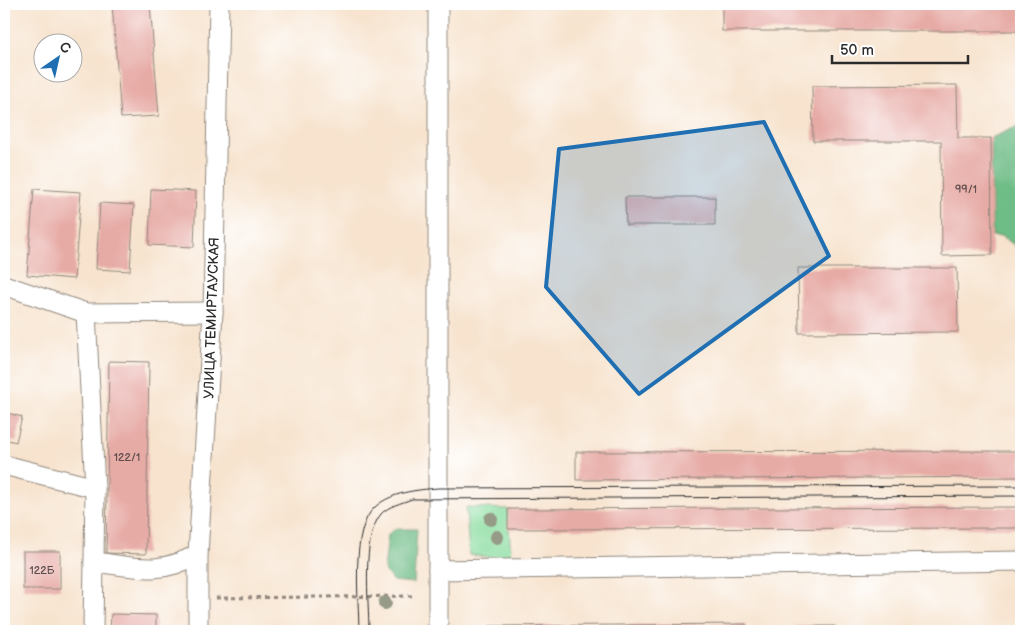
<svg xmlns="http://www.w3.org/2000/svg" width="1025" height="635" font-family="'Balsamiq Sans',sans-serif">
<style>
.green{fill:#89dd9f;stroke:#5a8465}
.forest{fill:#6ebc86;stroke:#4c7458}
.building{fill:#e7aba6}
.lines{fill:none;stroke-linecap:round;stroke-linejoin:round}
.minor-casing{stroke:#91877c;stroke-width:21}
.path{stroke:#91877c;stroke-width:3;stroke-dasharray:4 4;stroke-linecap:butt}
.minor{stroke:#fff;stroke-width:19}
.tram{stroke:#2b2b2b;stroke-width:1}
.tree{fill:#969b88}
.marked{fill:#1f6fb2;fill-opacity:0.2;stroke:#1f6fb2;stroke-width:4;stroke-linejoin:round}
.labels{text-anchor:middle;stroke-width:4;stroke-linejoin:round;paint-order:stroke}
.number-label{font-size:11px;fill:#5a4b4a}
.street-label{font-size:14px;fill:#2b2b2b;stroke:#fff}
</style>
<rect width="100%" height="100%" fill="#fff"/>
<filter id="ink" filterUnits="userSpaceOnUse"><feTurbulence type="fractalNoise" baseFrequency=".02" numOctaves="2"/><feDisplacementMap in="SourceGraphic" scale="10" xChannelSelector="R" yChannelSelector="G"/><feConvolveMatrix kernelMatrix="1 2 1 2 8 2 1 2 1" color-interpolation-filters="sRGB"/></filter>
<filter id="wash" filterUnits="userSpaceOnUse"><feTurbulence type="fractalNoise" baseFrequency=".0096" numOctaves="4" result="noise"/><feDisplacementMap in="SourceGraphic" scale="20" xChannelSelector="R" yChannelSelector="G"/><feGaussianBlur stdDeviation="1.12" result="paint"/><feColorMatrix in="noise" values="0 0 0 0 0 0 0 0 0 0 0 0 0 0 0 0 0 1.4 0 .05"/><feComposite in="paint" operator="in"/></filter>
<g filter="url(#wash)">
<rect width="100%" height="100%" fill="#f7e3ce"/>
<!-- green -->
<polygon class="green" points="466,507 508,509 511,559 469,555"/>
<!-- forest -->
<g class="forest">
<polygon points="1021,125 1021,250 1002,236 992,236 991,138"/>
<polygon points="394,529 417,529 414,583 393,581 384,570 388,535"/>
</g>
<g id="blocks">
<!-- building -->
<g class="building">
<polygon points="112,4 150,4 159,116 121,118"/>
<rect x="722" y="4" width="299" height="27"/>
<polygon points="957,85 958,138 991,138 992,255 942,256 941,141 813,141 812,86"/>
<polygon points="4,185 8,185 5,246 4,246"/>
<polygon points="34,189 81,192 74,279 27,275"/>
<polygon points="151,189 196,191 194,247 149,245"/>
<polygon points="625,197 715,197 715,225 626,225"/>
<polygon points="100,203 134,205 130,271 96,269"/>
<polygon points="798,268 957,268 958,332 799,333"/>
<polygon points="109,361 149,362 146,554 106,553"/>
<polygon points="4,412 22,417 16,442 4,439"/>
<polygon points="1021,451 1021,477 576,480 576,452"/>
<polygon points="1021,507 1021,528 508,529 508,509"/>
<rect x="23" y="551" width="37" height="38"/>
<polygon points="111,614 156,615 156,631 110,631"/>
<polygon points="746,624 746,631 489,631 489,626"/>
<polygon points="796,626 835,626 836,631 796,631"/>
</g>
</g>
</g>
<g filter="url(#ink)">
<use href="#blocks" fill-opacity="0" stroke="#91877c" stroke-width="1"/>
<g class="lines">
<defs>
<g id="minor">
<polyline points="4,285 86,313 213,312"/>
<polyline points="86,313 95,488 93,631"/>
<polyline points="4,465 95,488"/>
<path d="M94 562C136 567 159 576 198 554"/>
<polyline points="438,570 1021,561"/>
<polyline points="198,631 198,554 213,312 219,4"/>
<polyline points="438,631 438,4"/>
</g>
</defs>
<!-- minor casing -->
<use href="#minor" class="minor-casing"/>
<!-- path -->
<polyline class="path" points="216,598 416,596"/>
<!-- minor -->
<use href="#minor" class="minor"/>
<!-- tram -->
<g class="tram">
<path d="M359 631C359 600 350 529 375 507 392 492 416 490 438 488L1021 486"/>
<path d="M369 631C369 601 361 538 381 514 388 506 402 503 412 499L1021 496"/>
</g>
</g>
<!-- trees -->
<g class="tree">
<circle cx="491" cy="519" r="7"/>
<circle cx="497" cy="537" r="7"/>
<circle cx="385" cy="603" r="7"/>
</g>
</g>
<!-- marked area -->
<path class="marked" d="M764 122 829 256 639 394 546 287 559 149Z"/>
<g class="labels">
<!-- number labels -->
<g class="number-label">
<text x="966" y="193">99/1</text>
<text x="127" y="461">122/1</text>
<text x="42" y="574">122Б</text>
</g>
<!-- street labels -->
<g class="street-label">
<text transform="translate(211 318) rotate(-88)" y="5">УЛИЦА ТЕМИРТАУСКАЯ</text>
</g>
</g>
<!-- margin -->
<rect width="1025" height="635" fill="none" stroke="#fff" stroke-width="20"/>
<!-- north arrow -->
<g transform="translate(58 58) rotate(34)"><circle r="24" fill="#ffffff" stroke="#aaaaaa"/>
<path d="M0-4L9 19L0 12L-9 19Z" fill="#1f6fb2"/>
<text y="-8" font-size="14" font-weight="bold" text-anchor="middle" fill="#2b2b2b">С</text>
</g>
<!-- scale -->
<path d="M832 55v8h136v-8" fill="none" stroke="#2b2b2b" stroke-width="2.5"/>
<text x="840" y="55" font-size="15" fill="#2b2b2b" stroke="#ffffff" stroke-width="4" paint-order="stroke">50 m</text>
</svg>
